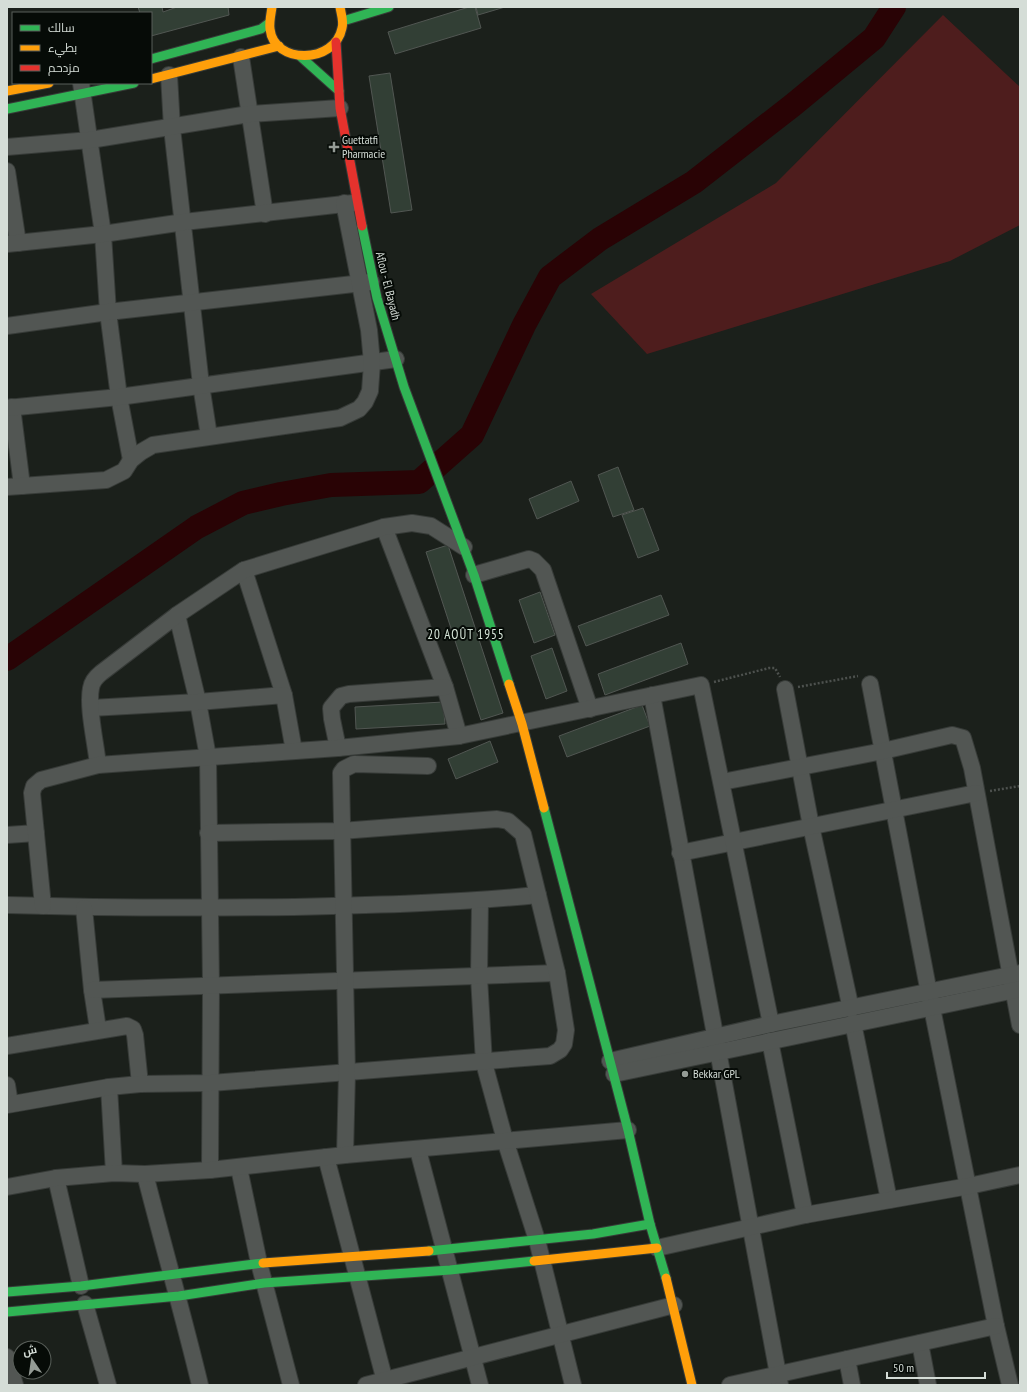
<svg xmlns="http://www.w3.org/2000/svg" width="1027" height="1392" font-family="'PT Sans Narrow',Cairo,sans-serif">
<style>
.green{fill:#4e1d1d}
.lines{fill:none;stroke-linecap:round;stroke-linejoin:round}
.river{stroke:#290305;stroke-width:24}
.building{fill:#323f35;stroke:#515652}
.street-casing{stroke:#373b38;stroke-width:18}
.fast-casing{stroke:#373b38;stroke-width:11}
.slow-casing{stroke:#373b38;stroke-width:11}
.jam-casing{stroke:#373b38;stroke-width:11}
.path{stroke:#4d514e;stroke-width:2.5;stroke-dasharray:2 2;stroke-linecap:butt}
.street{stroke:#525653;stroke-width:16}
.fast{stroke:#30b455;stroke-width:9}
.slow{stroke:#ff9f0a;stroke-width:9}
.jam{stroke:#e5322d;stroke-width:9}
.poi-dot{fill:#949b95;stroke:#060b07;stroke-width:1.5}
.labels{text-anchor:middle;stroke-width:4;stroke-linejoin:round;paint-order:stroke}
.poi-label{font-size:12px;fill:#d5ddd7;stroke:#060b07;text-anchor:start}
.street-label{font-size:12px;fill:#d5ddd7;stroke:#060b07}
.neighbourhood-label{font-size:13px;letter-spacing:1px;fill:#d9e8db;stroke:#060b07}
</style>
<rect width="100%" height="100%" fill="#1b201b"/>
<!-- green -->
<polygon class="green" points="943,15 1020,87 1020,225 950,261 647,354 591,294 776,183"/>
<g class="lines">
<!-- river -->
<polyline class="river" points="7,659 197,527 243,503 281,494 331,485 419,482 472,435 524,325 550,277 600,239 694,182 793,105 874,38 894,7"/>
</g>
<!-- building -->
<g class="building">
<polygon points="138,7 162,7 163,12 177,7 228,7 229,15 151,36 151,13 140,13"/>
<polygon points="469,7 475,7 481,28 395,54 388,32"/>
<polygon points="476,7 505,7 478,15"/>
<polygon points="390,73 412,210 391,213 369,76"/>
<polygon points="618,467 634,510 613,517 598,475"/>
<polygon points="571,481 579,501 537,519 529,499"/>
<polygon points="643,508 659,550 638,558 622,515"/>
<polygon points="448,545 503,713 481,720 426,552"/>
<polygon points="540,592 555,635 534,643 519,600"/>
<polygon points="661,595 669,615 586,646 578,626"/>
<polygon points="681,643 688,664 605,695 598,674"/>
<polygon points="552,648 567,691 546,699 531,656"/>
<polygon points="443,702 445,724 356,729 355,707"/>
<polygon points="642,705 650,726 567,757 559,736"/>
<polygon points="490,741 498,762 456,779 448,759"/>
</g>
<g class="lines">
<defs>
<g id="street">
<polyline points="241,57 265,214"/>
<polyline points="169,75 172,128 201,385 209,436"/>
<polyline points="81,83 103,234 108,312 119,397 131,460"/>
<polyline points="7,147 90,140 249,114 340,108"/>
<polyline points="7,171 18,243"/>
<polyline points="7,244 103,234 184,222 353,203"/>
<polyline points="7,326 108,312 371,282"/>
<polyline points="12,407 22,486"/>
<polyline points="7,408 119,397 396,359"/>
<polyline points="7,487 106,480 124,471 131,460 141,452 153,445 340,418 359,409 365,402 370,391 372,363 369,330 344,203"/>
<polyline points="384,527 445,687 459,736"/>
<polyline points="244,570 284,695"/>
<polyline points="474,575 529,559 534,561 543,570 590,709"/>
<polyline points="177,615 198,702 208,757 211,986 210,1170"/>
<polyline points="870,684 929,993 996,1326 1010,1385"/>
<polyline points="785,689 811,826 851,1009"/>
<polyline points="652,695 780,1385"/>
<polyline points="91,708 198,702 284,695 294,751"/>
<polyline points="338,748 332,719 331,708 341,696 349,694 445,687"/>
<path d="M98 765C96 744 87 707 91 688 92 681 96 677 101 673L177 615 244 570 384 527 412 523 431 526 464 547"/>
<polyline points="722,782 883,751 952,735 963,738 972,768 1020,1025"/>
<polyline points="7,835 36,833"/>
<polyline points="680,853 976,793"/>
<polyline points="480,900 479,977 484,1063 505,1140 537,1240 573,1385"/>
<path d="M7 905C103 908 198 908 294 907 376 905 457 903 538 895"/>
<polyline points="43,906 32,793 34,786 41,780 98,765 338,748 459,736 701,685 771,1024"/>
<polyline points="84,908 92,990 98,1029"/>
<polyline points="92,990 557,973"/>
<polyline points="853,1023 889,1200"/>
<polyline points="770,1041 805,1215"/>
<polyline points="7,1046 127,1026 133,1029 135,1035 140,1084"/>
<polyline points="610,1061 771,1024 1020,973"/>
<polyline points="614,1074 1020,989"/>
<polyline points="7,1085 10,1104"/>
<polyline points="109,1087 114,1173"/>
<polyline points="7,1105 109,1087 140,1084 211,1083 550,1056 560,1050 564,1044 566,1030 557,973 523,834 508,821 497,819 341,831 208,833"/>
<polyline points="418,1150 480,1385"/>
<polyline points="345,1155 347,1073 341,773 344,769 354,764 428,766"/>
<polyline points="326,1157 386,1385"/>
<polyline points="239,1168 259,1263 291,1385"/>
<path d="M145 1174C163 1245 183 1314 200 1385"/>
<polyline points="56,1178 81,1286"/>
<polyline points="7,1187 56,1178 114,1173 145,1174 210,1170 345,1155 628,1130"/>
<polyline points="657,1248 805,1215 969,1186 1020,1175"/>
<polyline points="85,1304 108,1385"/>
<polyline points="920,1343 928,1385"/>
<polyline points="7,1357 15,1385"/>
<polyline points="847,1359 852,1385"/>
<polyline points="366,1385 674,1305"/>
<polyline points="730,1385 996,1326"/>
</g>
<g id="fast">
<polyline points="343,21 389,7"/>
<polyline points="301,57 339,91"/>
<polyline points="151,59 261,29 269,23"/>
<polyline points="7,109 134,83"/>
<polyline points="362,226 377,298 404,387 474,575 509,684"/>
<polyline points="544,808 628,1130 650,1224 666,1278"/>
<polyline points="429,1251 593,1234 650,1224"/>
<polyline points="7,1292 81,1286 263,1263"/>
<polyline points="7,1312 179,1296 264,1283 450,1270 534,1261"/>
</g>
<g id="slow">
<path d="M272 7C271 14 269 22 270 29 274 65 335 64 342 28 344 22 341 13 340 7"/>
<polyline points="151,79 279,46"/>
<polyline points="7,91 49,83"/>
<polyline points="509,684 522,724 544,808"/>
<polyline points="534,1261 657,1248"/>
<polyline points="263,1263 429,1251"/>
<polyline points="666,1278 692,1385"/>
</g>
<polyline id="jam" points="336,42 340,108 362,226"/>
</defs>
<!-- street casing -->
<use href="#street" class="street-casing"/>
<!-- fast casing -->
<use href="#fast" class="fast-casing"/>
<!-- slow casing -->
<use href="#slow" class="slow-casing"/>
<!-- jam casing -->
<use href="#jam" class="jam-casing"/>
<!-- path -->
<g class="path">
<polyline points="714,682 769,668 775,668 780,677"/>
<polyline points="798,687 858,676"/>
<polyline points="990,791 1020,786"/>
</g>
<!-- street -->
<use href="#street" class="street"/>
<!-- fast -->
<use href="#fast" class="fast"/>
<!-- slow -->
<use href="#slow" class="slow"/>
<!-- jam -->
<use href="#jam" class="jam"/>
</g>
<!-- markers -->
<g class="poi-dot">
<path d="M332 141h4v4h4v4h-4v4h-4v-4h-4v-4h4z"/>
<circle cx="685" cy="1074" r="4"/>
</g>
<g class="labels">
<!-- poi labels -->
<g class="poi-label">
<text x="342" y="144">Guettatfi<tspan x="342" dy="14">Pharmacie</tspan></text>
<text x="693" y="1078">Bekkar GPL</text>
</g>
<!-- street labels -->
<g class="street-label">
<text transform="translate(388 286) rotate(76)" y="4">Aflou - El Bayadh</text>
</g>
<!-- neighbourhood labels -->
<g class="neighbourhood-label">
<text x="466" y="639">20 AOÛT 1955</text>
</g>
</g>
<!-- border -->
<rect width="1027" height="1392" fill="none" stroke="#d5ddd7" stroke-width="16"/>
<!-- legend -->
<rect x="12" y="12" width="140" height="72" fill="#060b07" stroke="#595f5a"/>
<rect x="20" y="25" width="20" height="6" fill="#30b455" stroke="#595f5a"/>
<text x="48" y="32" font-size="12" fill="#d5ddd7">سالك</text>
<rect x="20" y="45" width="20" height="6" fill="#ff9f0a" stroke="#595f5a"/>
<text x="48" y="52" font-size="12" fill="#d5ddd7">بطيء</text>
<rect x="20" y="65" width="20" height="6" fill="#e5322d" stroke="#595f5a"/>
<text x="48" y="72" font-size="12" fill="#d5ddd7">مزدحم</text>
<!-- north arrow -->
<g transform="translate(32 1360) rotate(347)"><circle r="19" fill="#060b07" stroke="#595f5a"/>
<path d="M0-3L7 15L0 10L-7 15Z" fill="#949b95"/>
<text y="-6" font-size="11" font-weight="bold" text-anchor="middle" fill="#d5ddd7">ش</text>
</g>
<!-- scale -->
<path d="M887 1372v6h98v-6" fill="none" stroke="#d5ddd7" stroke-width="2"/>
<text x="893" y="1372" font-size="12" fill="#d5ddd7" stroke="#060b07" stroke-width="3" paint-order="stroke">50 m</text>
</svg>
